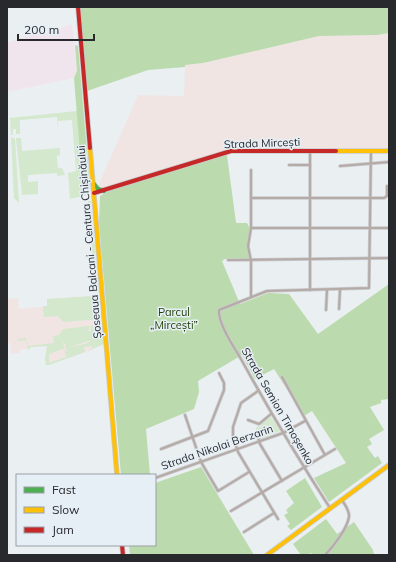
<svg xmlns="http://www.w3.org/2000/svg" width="396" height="562" font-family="Mulish,sans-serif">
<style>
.industrial{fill:#f0e5ec}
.education{fill:#f1e5e4}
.green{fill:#d3e8cc}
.forest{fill:#bbdaad}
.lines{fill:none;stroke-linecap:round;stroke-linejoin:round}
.street-casing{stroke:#c8cbce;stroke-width:3.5}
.fast-casing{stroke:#c8cbce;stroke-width:5.5}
.slow-casing{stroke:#c8cbce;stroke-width:5.5}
.jam-casing{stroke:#c8cbce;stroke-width:5.5}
.street{stroke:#b6aaa6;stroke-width:2}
.fast{stroke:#4caf50;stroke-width:4}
.slow{stroke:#ffc107;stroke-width:4}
.jam{stroke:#c62828;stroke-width:4}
.labels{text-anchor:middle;stroke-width:3;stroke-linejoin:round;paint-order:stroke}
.street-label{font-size:11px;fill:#27292c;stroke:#e7eff6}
.park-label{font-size:11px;fill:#1c3c00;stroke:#e7eff6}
</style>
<rect width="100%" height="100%" fill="#eaeff2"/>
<!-- industrial -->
<polygon class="industrial" points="72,24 77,71 74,78 7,92 7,43 38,32 40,36"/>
<!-- education -->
<g class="education">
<polygon points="389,33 389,149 234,150 216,153 107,189 100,189 98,186 138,95 184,96 185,65 203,63 319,36 377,35"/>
<polygon points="94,296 96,317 93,320 98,342 92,350 47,365 45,359 47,346 31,347 29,349 20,350 20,353 11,354 10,343 7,343 7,299 18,298 19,309 47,306 47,299"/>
</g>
<!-- green -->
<g class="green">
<polygon points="77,111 83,190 87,190 87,195 70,199 68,173 76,171 72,120 58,121 58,129 57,117 20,120 20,134 16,134 16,129 13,129 13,135 11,135 10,118"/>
<polygon points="11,137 15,139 19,203 14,198"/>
<polygon points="16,138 21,138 22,151 60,148 60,155 57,156 58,168 62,168 65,175 57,176 57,173 28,175 28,182 38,181 38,194 22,195"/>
<polygon points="88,201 91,201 99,293 95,291"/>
<polygon points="94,296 95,307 100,319 63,322 58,316 44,317 43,306 47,306 47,299"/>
<path d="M89 326V330L85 332 91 331 90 326 102 327 104 344 102 345 87 351 92 348V346L84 347 85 352 49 365H46L45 359 47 346 31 347 28 350 26 340 18 341V339L26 338 28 346 54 343 53 336 59 335 65 348 49 354V363L66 357 64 350 67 352 66 348C77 345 88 346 95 337L92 340 66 348 65 343 64 344 59 335 63 329Z"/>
<polygon points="269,417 271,417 280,431 260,439 259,432 255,433 257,426 260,427 263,421"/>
</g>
<!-- forest -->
<g class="forest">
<polygon points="80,7 389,7 389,33 377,35 319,36 203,63 185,65 185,67 148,70 87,91"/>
<polygon points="75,45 78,46 89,175 90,193 87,195 87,190 83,190 74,78 77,71"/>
<polygon points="219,155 227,155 236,223 247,223 250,229 249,258 225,259 222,261 240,304 268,293 289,294 318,334 389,284 389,399 381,400 381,403 370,407 384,430 369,439 372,444 367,447 375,458 378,456 382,463 329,502 314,478 346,463 312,411 304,416 274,369 255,379 242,355 198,381 199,392 194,409 146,429 150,475 121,475 99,223 100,196 111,190"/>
<polygon points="201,467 254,555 130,555 129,545 155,545 155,483"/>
<polygon points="305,478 322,507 291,530 287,526 290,524 284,515 288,513 286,510 294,503 286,491"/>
<polygon points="326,519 337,534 354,522 373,550 374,555 313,555 311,553 308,555 301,555 293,544"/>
</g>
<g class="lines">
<defs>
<g id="street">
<polyline points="310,151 310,290"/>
<polyline points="289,165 310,165"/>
<polyline points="340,166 389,162"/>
<polyline points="251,198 384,198 387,196 387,186"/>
<polyline points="251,228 389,228"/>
<polyline points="228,260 389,258"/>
<polyline points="251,297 251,261 248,246 251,228 251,170"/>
<polyline points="339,309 340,290"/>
<polyline points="326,310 327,290"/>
<polyline points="282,377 325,455"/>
<polyline points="258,391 241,403 233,427 233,437 238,452 278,519"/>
<polyline points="185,415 201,462 218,491 249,472"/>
<polyline points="248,420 259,424 271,414"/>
<polyline points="257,434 260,444 282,481"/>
<polyline points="161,449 208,431 224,390 224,383 219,373"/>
<polyline points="155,478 283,433 305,421"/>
<path d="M330 508C299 460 269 410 241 359 234 347 218 324 219 310L267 291 369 288 371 151"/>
<polyline points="231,511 335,449"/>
<polyline points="244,532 274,513"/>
<path d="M325 555C333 547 347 529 349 517 350 511 345 505 342 500"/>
</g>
<polyline id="fast" points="93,183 98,189 104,191"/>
<g id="slow">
<polyline points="90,148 117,475"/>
<polyline points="336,151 389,151"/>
<polyline points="267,555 389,465"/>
</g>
<g id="jam">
<polyline points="78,7 90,148"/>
<polyline points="94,193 231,151 336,151"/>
<polyline points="122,545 123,555"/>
</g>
</defs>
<!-- street casing -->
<use href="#street" class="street-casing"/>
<!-- fast casing -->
<use href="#fast" class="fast-casing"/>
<!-- slow casing -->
<use href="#slow" class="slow-casing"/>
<!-- jam casing -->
<use href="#jam" class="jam-casing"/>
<!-- street -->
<use href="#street" class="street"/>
<!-- fast -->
<use href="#fast" class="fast"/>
<!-- slow -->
<use href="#slow" class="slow"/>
<!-- jam -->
<use href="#jam" class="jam"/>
</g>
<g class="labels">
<!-- street labels -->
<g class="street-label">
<text transform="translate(262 143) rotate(-2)" y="4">Strada Mircești</text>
<text transform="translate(89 242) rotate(-95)" y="4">Șoseaua Balcani - Centura Chișinăului</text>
<text transform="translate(278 406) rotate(60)" y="4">Strada Semion Timoșenko</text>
<text transform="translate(217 447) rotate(-19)" y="4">Strada Nikolai Berzarin</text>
</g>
<!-- park labels -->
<g class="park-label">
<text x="174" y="316">Parcul<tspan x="174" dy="13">„Mircești”</tspan></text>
</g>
</g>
<!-- border -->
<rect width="396" height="562" fill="none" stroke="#27292c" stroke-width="16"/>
<!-- legend -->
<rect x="16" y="474" width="140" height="72" fill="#e7eff6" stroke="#9aa0a5"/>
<rect x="24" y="487" width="20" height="6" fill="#4caf50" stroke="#9aa0a5"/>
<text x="52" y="494" font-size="12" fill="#27292c">Fast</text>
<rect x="24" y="507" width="20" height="6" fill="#ffc107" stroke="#9aa0a5"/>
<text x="52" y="514" font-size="12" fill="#27292c">Slow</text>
<rect x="24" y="527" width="20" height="6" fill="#c62828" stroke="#9aa0a5"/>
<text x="52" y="534" font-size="12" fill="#27292c">Jam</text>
<!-- scale -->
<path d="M18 34v6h76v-6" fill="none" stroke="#27292c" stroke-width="2"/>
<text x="24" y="34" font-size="12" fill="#27292c" stroke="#e7eff6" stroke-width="3" paint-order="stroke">200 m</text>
</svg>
